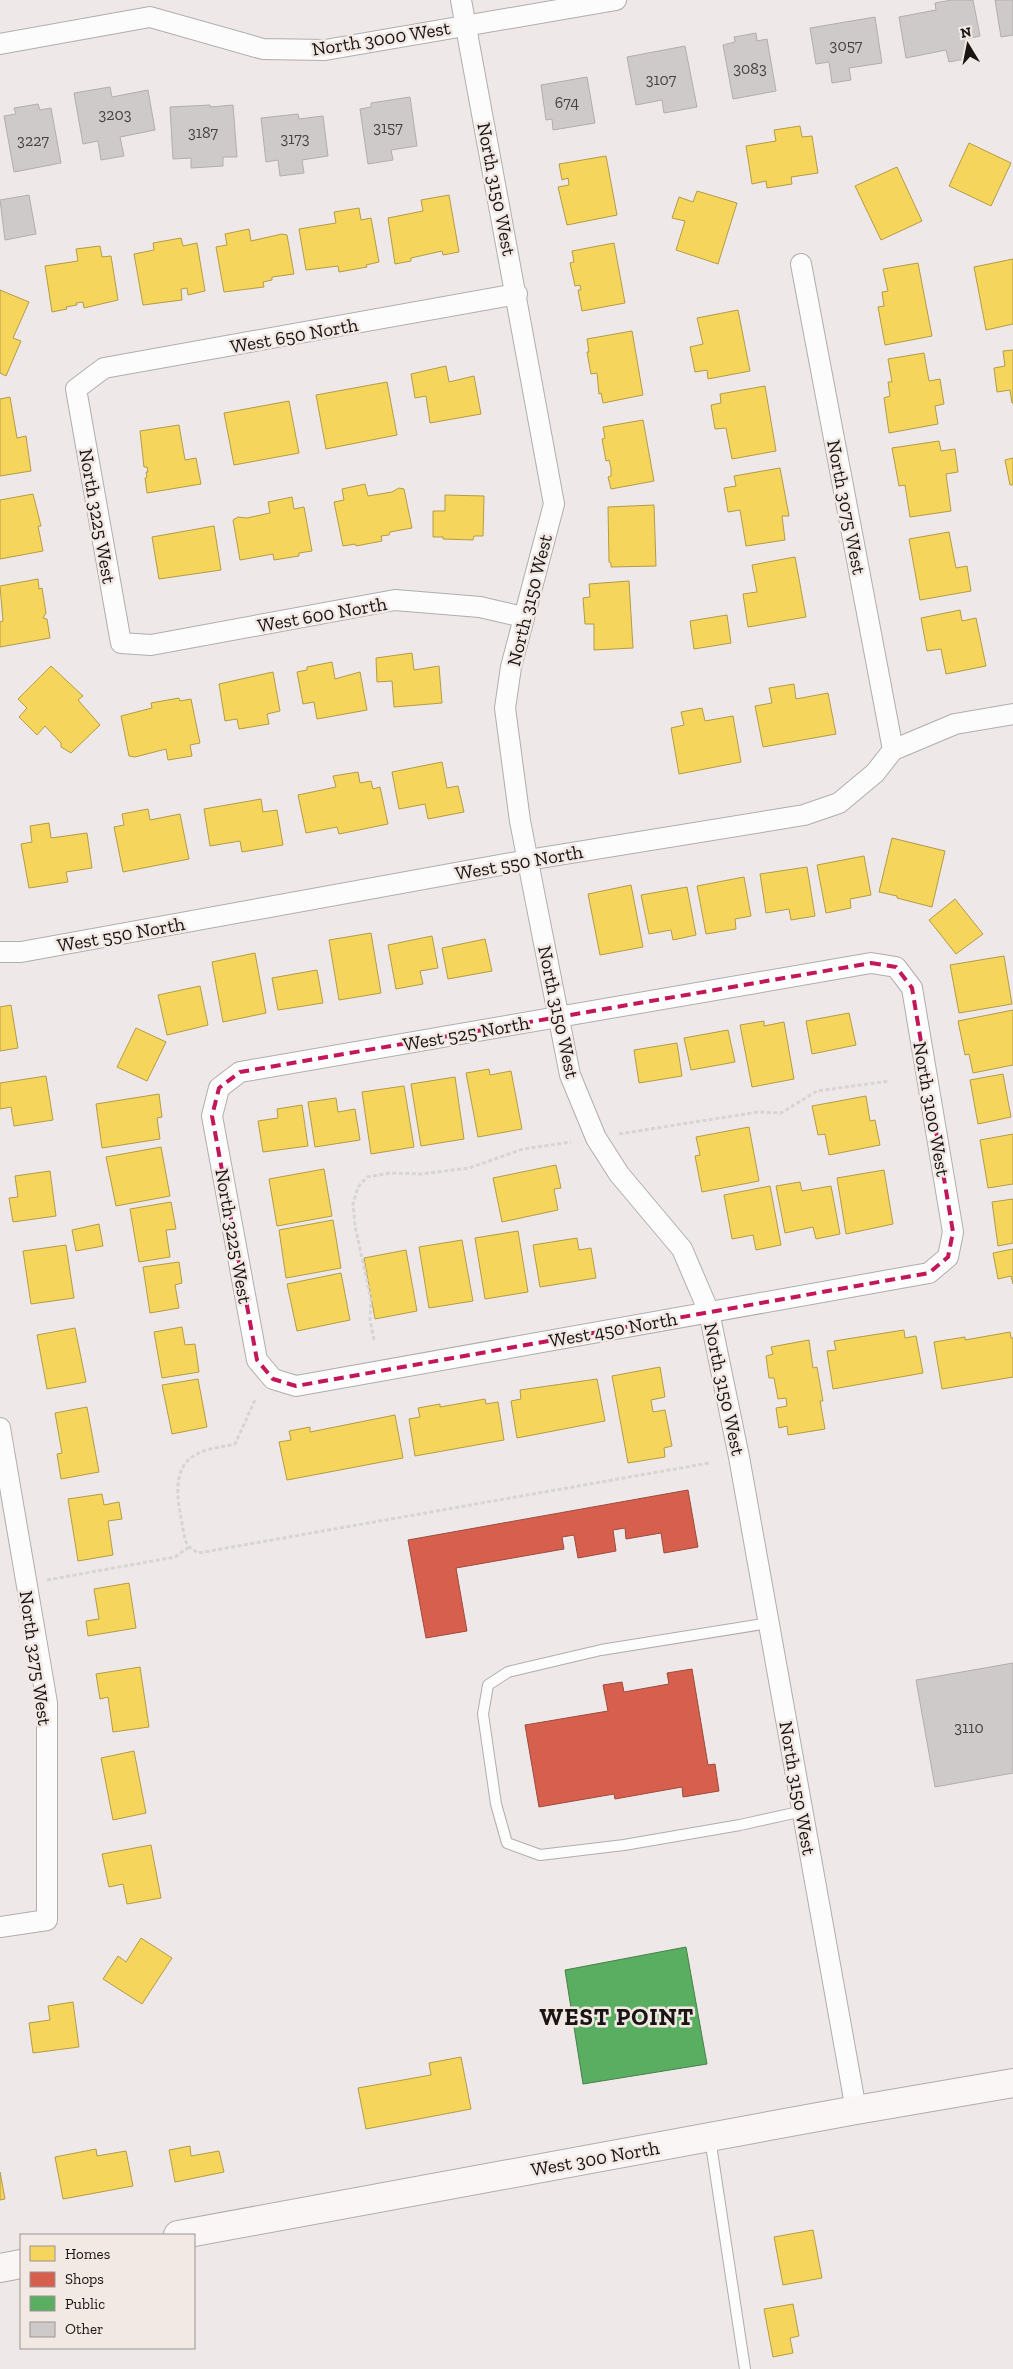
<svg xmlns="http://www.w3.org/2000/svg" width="1013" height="2369" font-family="'Zilla Slab',serif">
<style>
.homes{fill:#f6d55c;stroke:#b49b46}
.shops{fill:#d6604d;stroke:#9d4a3c}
.public{fill:#5aae61;stroke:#46804a}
.building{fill:#cecac9;stroke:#b1aeac}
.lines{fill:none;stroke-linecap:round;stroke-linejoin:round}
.lane-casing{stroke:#b1adac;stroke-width:12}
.street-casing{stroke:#b1adac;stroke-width:22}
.secondary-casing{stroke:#b1adac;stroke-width:30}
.path{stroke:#d6d5d4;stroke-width:3;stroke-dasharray:4 2.5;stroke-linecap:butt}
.lane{stroke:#fcfcfc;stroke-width:10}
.street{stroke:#fcfcfc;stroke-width:20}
.secondary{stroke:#f9f6f5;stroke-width:28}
.marked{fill:none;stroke:#c2185b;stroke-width:4;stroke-dasharray:10 6;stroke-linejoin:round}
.labels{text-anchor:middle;stroke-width:5;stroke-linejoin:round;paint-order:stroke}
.number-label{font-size:16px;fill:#464241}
.street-label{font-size:19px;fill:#191514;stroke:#f2e8e4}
.district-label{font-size:24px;font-weight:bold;letter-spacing:1px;fill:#191514;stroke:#f2e8e4}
</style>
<rect width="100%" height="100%" fill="#eee9e8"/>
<!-- homes -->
<g class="homes">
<polygon points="800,126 802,137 812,136 818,173 791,177 792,184 767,188 766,181 752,184 746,146 776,141 774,130"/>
<polygon points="969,143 1011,163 991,206 949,186"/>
<polygon points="606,156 617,215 567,225 558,187 569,185 568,178 562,180 559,164"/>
<polygon points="897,167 922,221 881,240 855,186"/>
<polygon points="697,191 737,203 718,264 676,250 685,221 672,218 679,197 693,202"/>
<polygon points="449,195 459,252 443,255 442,251 411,258 411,261 395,264 388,218 423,211 421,200"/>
<polygon points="359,208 361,220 371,218 379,262 366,265 367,267 339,272 338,266 306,270 299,229 336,223 334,212"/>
<polygon points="249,229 251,241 282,234 287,235 294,274 272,277 272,280 263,282 264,287 224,292 216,247 227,245 225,234"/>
<polygon points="181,238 183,246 197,243 205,291 188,295 187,288 181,289 182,300 143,305 134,254 154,250 153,243"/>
<polygon points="614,243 625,303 582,311 578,290 581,290 580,285 575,286 570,263 574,262 572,251"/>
<polygon points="100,246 102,257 111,256 118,300 84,308 83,302 76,303 77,305 66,307 67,309 52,312 45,266 78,261 76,249"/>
<polygon points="1013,259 1013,324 986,330 974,267"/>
<polygon points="918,263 932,336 885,345 878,307 884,306 882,292 888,291 883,269"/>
<polygon points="0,290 29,302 13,338 21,341 6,376 0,373"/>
<polygon points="738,310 750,371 708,379 707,370 695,372 690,347 703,344 697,318"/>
<polygon points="632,331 643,395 603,403 601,393 599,394 597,373 591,374 587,352 589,352 587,339"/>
<polygon points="1013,350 1013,403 1012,403 1010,390 997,392 994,368 1005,366 1003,351"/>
<polygon points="924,353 929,381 940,379 944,404 935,406 938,424 889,433 884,398 890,396 888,382 892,382 888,359"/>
<polygon points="446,366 449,382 474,376 481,414 430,423 426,396 415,398 411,374"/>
<polygon points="387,382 397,435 326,449 316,395"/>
<polygon points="765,386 776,451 732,459 726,428 715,429 711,405 721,403 720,394"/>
<polygon points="10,397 17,438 26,436 31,471 0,476 0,399"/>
<polygon points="289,401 299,453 234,465 224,413"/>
<polygon points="643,420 654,481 611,489 608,477 611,476 611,468 609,460 606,461 602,439 605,438 603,427"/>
<polygon points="179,425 185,460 196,458 201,484 147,493 145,478 147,477 146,472 148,472 147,467 144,467 140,431"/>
<polygon points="939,441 941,451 955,449 958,472 946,474 951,511 910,517 905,485 899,486 892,448"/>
<polygon points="1013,458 1013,485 1010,485 1005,460"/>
<polygon points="780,468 789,516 782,516 785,540 746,546 740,510 728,512 724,488 736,486 734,476"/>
<polygon points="365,484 368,496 392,492 399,488 404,489 412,528 390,532 389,535 381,536 382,541 356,546 355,544 343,546 334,502 344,500 342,489"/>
<polygon points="33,494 41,526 38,526 43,551 0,559 0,500"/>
<polygon points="445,495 484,496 483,536 474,536 473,540 443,539 443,537 433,537 433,511 445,511"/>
<polygon points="292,497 294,509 304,507 312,551 299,553 299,556 274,560 273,554 240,560 233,520 238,517 247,518 270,513 268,502"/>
<polygon points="654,505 656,566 611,567 611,563 609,562 608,507"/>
<polygon points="214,526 221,570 159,579 152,537"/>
<polygon points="949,532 956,568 967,566 971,591 920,600 909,539"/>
<polygon points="795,557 806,617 748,627 743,594 757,592 752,565"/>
<polygon points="38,579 39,589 42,588 46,613 43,618 47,619 50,638 0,647 0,622 3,621 0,586"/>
<polygon points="629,581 633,648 594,650 594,624 585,624 583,598 590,597 589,584"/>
<polygon points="960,610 962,621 976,618 986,666 946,674 941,649 927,651 921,618"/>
<polygon points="727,615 731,643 694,649 690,621"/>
<polygon points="412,653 414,670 439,666 442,703 394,707 392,681 377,682 376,658"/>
<polygon points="332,662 335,679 360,672 367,710 317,719 314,702 303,704 297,672 307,670 307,667"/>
<polygon points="51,666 83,696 78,700 100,725 71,753 61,747 61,743 45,726 37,735 19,717 27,708 18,699"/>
<polygon points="273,672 280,711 267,714 269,724 239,729 237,719 225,721 219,684"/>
<polygon points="794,684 796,699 828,693 836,734 763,747 755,706 772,703 769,688"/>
<polygon points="179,698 180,701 191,699 200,743 190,745 192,756 168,760 166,749 135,757 129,756 121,716 152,708 151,703"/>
<polygon points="702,708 705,721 733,716 741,762 679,774 671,728 684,725 681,712"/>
<polygon points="442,762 447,788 458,786 464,812 428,819 425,804 399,809 392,772"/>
<polygon points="358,772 360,783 371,781 373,789 380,787 388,824 339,834 337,827 306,833 298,795 336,787 333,776"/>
<polygon points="261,799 263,812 277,810 283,845 242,852 240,841 210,846 204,809"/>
<polygon points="148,809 150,820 180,814 189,859 123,872 114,827 124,825 122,814"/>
<polygon points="49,823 51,838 87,833 92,868 66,872 68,882 29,888 21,844 32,842 30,826"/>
<polygon points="892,838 945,851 932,907 897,898 897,896 879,892"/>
<polygon points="864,856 871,895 850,899 851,908 826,913 817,865"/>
<polygon points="807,867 815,916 791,920 789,909 766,913 760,874"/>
<polygon points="744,877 751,916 735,919 736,929 706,934 697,886"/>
<polygon points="631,885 643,947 600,955 588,894"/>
<polygon points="687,887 696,935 673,940 671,930 649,934 641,895"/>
<polygon points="955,899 983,934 956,954 929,920"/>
<polygon points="371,933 381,993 339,1000 329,940"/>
<polygon points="432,936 438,968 420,971 423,984 396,989 388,945"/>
<polygon points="485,939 492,971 448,979 442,948"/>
<polygon points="255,953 266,1013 223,1022 212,962"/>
<polygon points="1004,956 1012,1004 959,1013 950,965"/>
<polygon points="317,970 323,1003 278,1010 272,978"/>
<polygon points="200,986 208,1025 167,1035 158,995"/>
<polygon points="11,1005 18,1048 0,1051 0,1007"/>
<polygon points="1013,1010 1013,1065 973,1073 969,1054 965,1055 958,1021"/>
<polygon points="849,1013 856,1045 812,1054 806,1021"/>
<polygon points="764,1021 764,1026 784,1022 794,1079 752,1087 740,1025"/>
<polygon points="136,1028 166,1042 147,1081 117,1067"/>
<polygon points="728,1030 735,1062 691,1070 684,1038"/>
<polygon points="677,1043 682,1076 639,1083 634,1050"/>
<polygon points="489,1069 490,1075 511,1071 522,1129 478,1137 466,1073"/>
<polygon points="1003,1074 1011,1117 978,1124 970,1080"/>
<polygon points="46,1076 53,1120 14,1126 11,1107 0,1109 0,1083"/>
<polygon points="455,1077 464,1139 421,1146 411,1084"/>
<polygon points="404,1086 414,1147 371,1154 362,1092"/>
<polygon points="159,1094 162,1117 157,1118 160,1139 102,1148 96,1104"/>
<polygon points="866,1096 870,1121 875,1120 880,1145 829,1155 825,1134 818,1135 812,1106"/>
<polygon points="336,1098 338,1112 355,1109 360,1140 315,1147 308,1102"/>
<polygon points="302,1105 308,1146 263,1152 258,1121 278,1118 277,1109"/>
<polygon points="749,1127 759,1181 702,1192 695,1156 700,1155 696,1137"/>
<polygon points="1013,1134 1013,1184 988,1188 980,1140"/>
<polygon points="161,1147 170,1196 116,1206 106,1157"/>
<polygon points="556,1165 561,1188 554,1189 558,1210 502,1222 493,1178"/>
<polygon points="324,1169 332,1216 277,1226 269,1179"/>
<polygon points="884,1170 893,1224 846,1234 837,1178"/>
<polygon points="50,1171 56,1216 13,1222 9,1198 18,1197 15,1176"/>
<polygon points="800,1182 802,1191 831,1186 840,1234 816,1239 813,1227 785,1233 776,1186"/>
<polygon points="770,1186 781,1245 756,1250 753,1235 732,1239 724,1195"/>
<polygon points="1013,1199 1013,1243 998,1246 992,1202"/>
<polygon points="171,1202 176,1229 166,1230 170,1257 139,1262 130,1209"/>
<polygon points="333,1220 341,1268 286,1278 279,1230"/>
<polygon points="99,1224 103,1246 76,1251 72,1230"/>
<polygon points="518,1231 528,1292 485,1299 475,1238"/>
<polygon points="577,1238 579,1250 591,1248 596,1278 540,1287 533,1245"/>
<polygon points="462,1240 473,1301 429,1308 419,1247"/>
<polygon points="66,1245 74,1298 31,1304 23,1251"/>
<polygon points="1013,1249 1013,1284 1011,1276 998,1279 993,1253"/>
<polygon points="406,1250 417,1311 375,1319 364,1258"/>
<polygon points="179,1262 182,1283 175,1285 179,1308 150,1313 143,1267"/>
<polygon points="341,1273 350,1320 297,1331 287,1284"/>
<polygon points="182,1327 185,1345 195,1344 199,1372 162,1378 154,1332"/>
<polygon points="75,1328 86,1382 47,1389 37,1335"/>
<polygon points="904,1330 905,1338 916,1336 923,1373 833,1389 827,1351 836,1350 834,1341"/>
<polygon points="1010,1332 1011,1338 1013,1338 1013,1377 942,1389 934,1342 965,1337 965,1340"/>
<polygon points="809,1340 813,1368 817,1367 823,1401 820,1401 825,1429 788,1435 787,1426 779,1428 776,1408 787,1406 786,1398 778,1399 774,1378 769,1378 766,1356 773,1354 771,1347"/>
<polygon points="660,1367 665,1397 651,1400 653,1412 665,1410 672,1446 664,1448 665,1457 628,1463 612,1376"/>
<polygon points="198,1379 207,1427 172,1434 162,1385"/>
<polygon points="597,1379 605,1421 517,1438 511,1401 521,1399 520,1390"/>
<polygon points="485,1399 486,1404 498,1402 504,1440 415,1456 409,1419 420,1417 418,1408 440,1404 440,1407"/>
<polygon points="87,1407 99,1472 61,1479 57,1454 62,1453 55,1413"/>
<polygon points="395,1415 403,1458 287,1480 279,1442 291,1440 289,1431 310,1427 310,1432"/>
<polygon points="102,1494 104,1505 119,1502 122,1519 108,1521 113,1555 78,1561 68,1499"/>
<polygon points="129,1583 136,1628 88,1636 86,1621 99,1619 94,1589"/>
<polygon points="140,1667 149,1727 113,1732 108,1697 100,1699 96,1674"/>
<polygon points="134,1751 146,1813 113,1820 101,1758"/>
<polygon points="151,1845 161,1898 127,1904 123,1884 109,1887 102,1854"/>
<polygon points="141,1938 172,1958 142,2004 103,1979 118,1956 126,1962"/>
<polygon points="73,2002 79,2047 33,2053 29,2023 50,2020 48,2006"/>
<polygon points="461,2057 471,2109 366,2129 358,2088 431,2075 429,2063"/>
<polygon points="190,2146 191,2156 219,2151 224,2172 175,2182 169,2150"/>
<polygon points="96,2149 97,2156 126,2151 133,2186 63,2199 55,2157"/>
<polygon points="0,2172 5,2199 0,2200"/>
<polygon points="813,2230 822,2278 783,2285 774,2237"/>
<polygon points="793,2304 799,2336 790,2338 793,2353 773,2357 764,2309"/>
</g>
<!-- shops -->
<g class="shops">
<polygon points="688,1490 698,1547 664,1553 661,1533 626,1539 625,1528 613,1530 616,1551 578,1558 574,1535 562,1537 564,1549 456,1568 467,1631 426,1638 408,1540"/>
<polygon points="692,1669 708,1765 715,1764 719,1791 683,1797 682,1787 615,1799 614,1794 539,1807 525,1725 608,1711 603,1685 622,1682 624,1692 669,1684 667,1673"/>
</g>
<!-- public -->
<polygon class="public" points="686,1947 707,2064 583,2084 565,1970"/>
<!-- building -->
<g class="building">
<polygon points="952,0 973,0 980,36 966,39 970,58 949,62 946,50 906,58 899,17 936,10 935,3"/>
<polygon points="995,0 1013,0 1013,35 1001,37"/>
<polygon points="875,17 882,63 849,68 851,80 832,83 829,62 816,64 810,28"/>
<polygon points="756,33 757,41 767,39 776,91 733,99 723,45 735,42 734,37"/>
<polygon points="685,46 697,107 664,113 662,100 636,105 627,57"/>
<polygon points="587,77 595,123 553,130 552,119 546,120 541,85"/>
<polygon points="110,87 112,97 148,90 155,130 120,137 124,156 101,160 98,141 83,144 74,93"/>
<polygon points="410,97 417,146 391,150 393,160 368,164 360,109 371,107 371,103"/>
<polygon points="38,104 40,110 51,108 61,163 14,172 4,116 16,114 14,108"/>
<polygon points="210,105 210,107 233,105 237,157 223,157 223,166 191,168 191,158 173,159 170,107"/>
<polygon points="298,114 299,119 323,116 328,156 302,160 304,173 280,176 278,160 266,162 261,118"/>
<polygon points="29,195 36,234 5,240 0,200"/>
<polygon points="1013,1663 1013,1773 935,1787 916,1680"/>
</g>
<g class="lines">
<defs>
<g id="lane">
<polyline points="769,1623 601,1650 508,1672 488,1685 483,1714 496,1804 507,1843 540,1855 624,1845 740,1825 803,1811"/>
<polyline points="710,2138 745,2369"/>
</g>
<g id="street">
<polyline points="461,0 554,504 511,667 505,708 520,821 570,1075 596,1138 619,1174 682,1249 709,1312 739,1457 856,2110"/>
<polyline points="0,44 150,17 263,49 325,50 616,0"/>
<polyline points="801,264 893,750"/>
<polyline points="517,294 104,368 76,389 121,643 151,645 395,600 480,607 523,617"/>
<polyline points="0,952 21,952 528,860 804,815 839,803 875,773 893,750 955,724 1013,714"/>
<polygon points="871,963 896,967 912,988 953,1232 948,1257 929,1273 296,1386 273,1379 257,1360 212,1116 219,1088 240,1072"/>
<polyline points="0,1428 47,1703 47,1920 0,1927"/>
</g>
<g id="secondary">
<polyline points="178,2235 856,2110 1013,2083"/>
<polyline points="0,2268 21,2264"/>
</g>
</defs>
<!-- lane casing -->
<use href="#lane" class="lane-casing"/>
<!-- street casing -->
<use href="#street" class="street-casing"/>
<!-- secondary casing -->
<use href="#secondary" class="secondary-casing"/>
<!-- path -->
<g class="path">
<polyline points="619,1134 758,1112 781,1113 817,1091 889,1081"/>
<polyline points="374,1340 370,1320 371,1300 355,1226 353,1204 358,1187 367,1177 390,1173 421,1174 469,1168 523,1149 571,1142"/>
<path d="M255 1400 235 1444C223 1447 207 1448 197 1454 166 1469 181 1513 185 1540L189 1547 198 1553 709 1463"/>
<polyline points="47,1580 175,1557 189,1547"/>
</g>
<!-- lane -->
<use href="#lane" class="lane"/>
<!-- street -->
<use href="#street" class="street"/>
<!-- secondary -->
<use href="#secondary" class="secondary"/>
</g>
<!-- marked area -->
<path class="marked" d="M871 963 896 967 912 988 953 1232 948 1257 929 1273 296 1386 273 1379 257 1360 212 1116 219 1088 240 1072Z"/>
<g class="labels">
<!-- number labels -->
<g class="number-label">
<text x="846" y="51">3057</text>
<text x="750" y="74">3083</text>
<text x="661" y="85">3107</text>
<text x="567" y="108">674</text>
<text x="115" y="120">3203</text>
<text x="388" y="133">3157</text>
<text x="203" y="138">3187</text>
<text x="295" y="144">3173</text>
<text x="33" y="146">3227</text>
<text x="969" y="1733">3110</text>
</g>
<!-- street labels -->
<g class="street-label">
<text transform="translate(381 38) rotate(-9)" y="7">North 3000 West</text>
<text transform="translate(497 189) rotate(79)" y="7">North 3150 West</text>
<text transform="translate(294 335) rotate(-10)" y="7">West 650 North</text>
<text transform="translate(847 507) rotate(79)" y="7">North 3075 West</text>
<text transform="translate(98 516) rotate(80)" y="7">North 3225 West</text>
<text transform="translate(529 600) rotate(-76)" y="7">North 3150 West</text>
<text transform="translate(322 614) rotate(-10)" y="7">West 600 North</text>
<text transform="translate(519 862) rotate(-10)" y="7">West 550 North</text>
<text transform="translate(121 934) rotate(-10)" y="7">West 550 North</text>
<text transform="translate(559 1012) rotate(78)" y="7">North 3150 West</text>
<text transform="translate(466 1033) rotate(-10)" y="7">West 525 North</text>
<text transform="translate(932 1109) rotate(80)" y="7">North 3100 West</text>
<text transform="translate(234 1236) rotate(80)" y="7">North 3225 West</text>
<text transform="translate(613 1329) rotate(-10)" y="7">West 450 North</text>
<text transform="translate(725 1389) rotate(78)" y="7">North 3150 West</text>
<text transform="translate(36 1658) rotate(82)" y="7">North 3275 West</text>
<text transform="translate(798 1788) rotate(80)" y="7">North 3150 West</text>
<text transform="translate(595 2158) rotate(-10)" y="7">West 300 North</text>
</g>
<!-- district labels -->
<g class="district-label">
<text x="617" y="2025">WEST POINT</text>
</g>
</g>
<!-- legend -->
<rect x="20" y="2234" width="175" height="115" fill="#f2e8e4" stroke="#9b9491"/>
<rect x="30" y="2246" width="25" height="15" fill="#f6d55c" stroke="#9b9491"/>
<text x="65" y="2259" font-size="15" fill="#191514">Homes</text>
<rect x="30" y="2272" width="25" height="15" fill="#d6604d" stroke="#9b9491"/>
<text x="65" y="2284" font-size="15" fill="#191514">Shops</text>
<rect x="30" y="2296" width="25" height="15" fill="#5aae61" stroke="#9b9491"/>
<text x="65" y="2309" font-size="15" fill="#191514">Public</text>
<rect x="30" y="2322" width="25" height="15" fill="#cecac9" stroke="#9b9491"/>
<text x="65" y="2334" font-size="15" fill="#191514">Other</text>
<!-- north arrow -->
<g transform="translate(968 45) rotate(350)" stroke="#f2e8e4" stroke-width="4" paint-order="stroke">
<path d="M0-4L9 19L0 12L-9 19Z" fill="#191514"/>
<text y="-8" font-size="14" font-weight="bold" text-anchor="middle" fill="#191514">N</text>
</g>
</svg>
